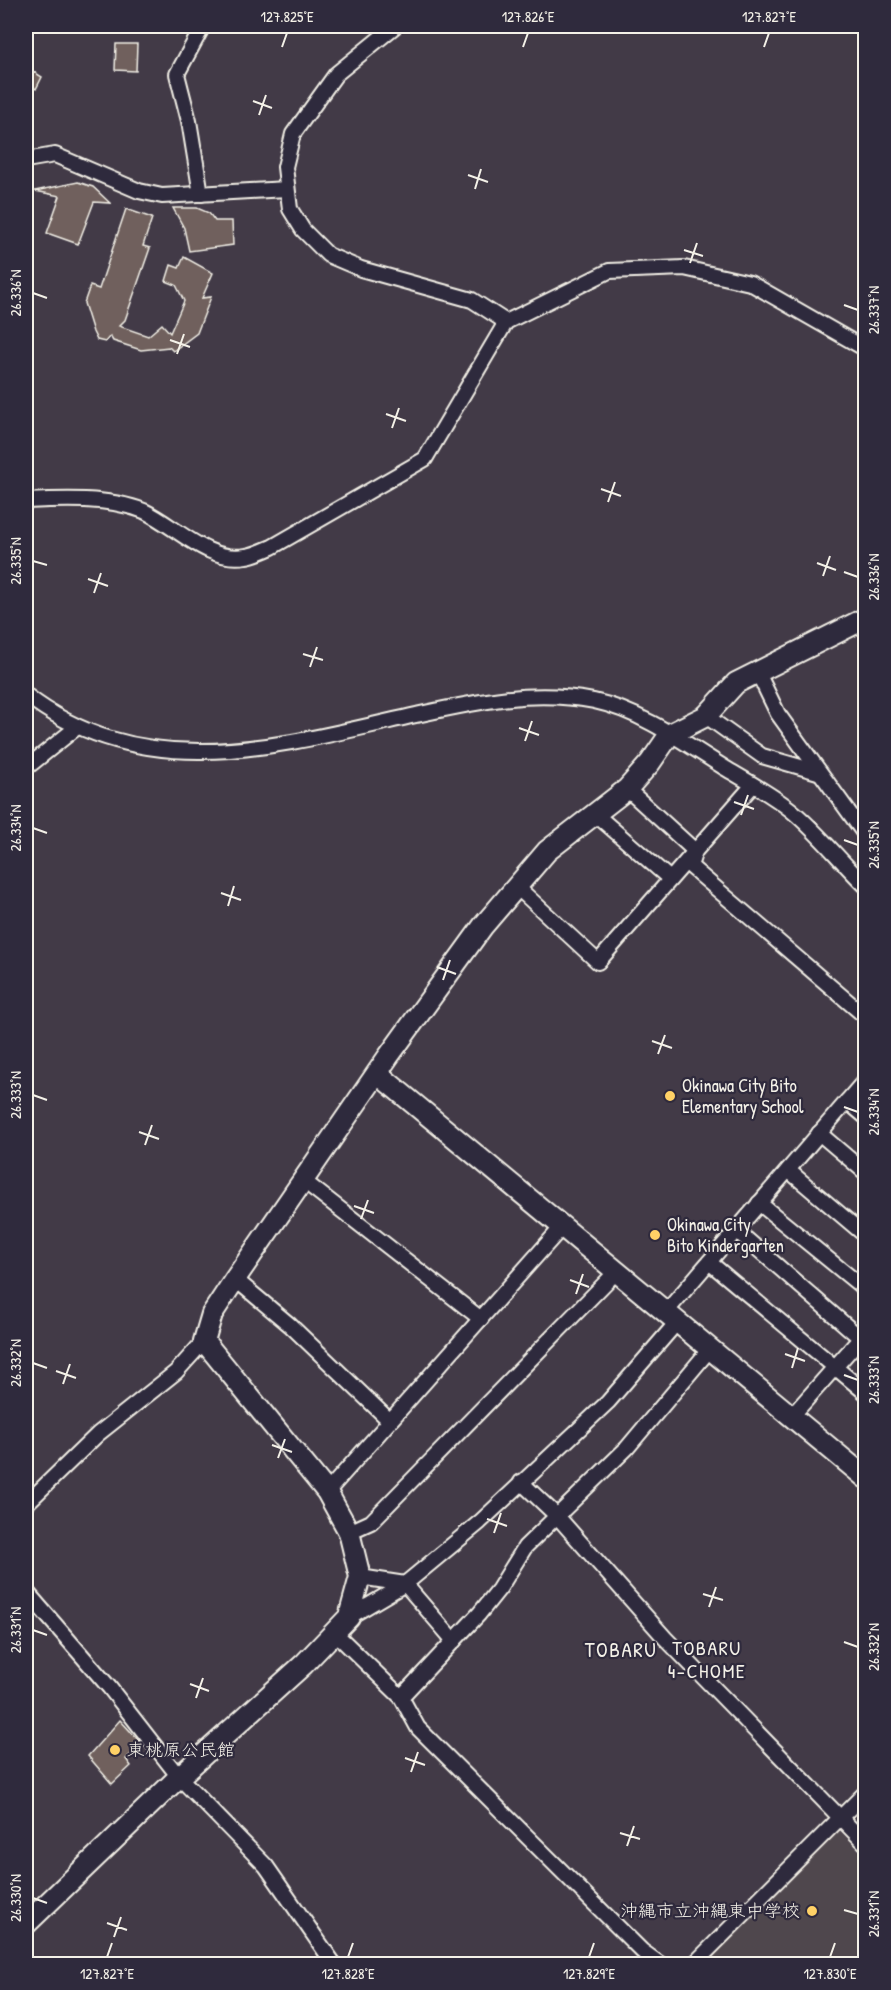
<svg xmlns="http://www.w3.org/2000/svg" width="891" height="1990" font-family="'Patrick Hand','Klee One',sans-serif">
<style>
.built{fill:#50464e}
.building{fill:#6f615d;stroke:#f4f1e8;stroke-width:1.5}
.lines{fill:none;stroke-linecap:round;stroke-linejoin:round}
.street-casing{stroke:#f4f1e8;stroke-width:18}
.secondary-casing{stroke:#f4f1e8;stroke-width:24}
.street{stroke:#2f2a3d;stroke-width:14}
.secondary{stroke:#2f2a3d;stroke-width:20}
.ticks{fill:none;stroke:#f4f1e8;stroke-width:2}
.poi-dot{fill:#ffd166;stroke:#2f2a3d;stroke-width:2}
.labels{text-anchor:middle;stroke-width:4.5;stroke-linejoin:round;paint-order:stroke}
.poi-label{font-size:18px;fill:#f4f1e8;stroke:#2f2a3d;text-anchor:start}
.neighbourhood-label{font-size:20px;letter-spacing:1.5px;fill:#f4f1e8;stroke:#2f2a3d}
.quarter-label{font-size:21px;letter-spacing:1.5px;fill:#f4f1e8;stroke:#2f2a3d}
.neatline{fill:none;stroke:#f4f1e8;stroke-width:2}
.ticks-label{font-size:15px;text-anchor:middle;fill:#f4f1e8}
</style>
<rect width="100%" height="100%" fill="#423a47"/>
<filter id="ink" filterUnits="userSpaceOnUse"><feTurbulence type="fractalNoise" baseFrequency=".0167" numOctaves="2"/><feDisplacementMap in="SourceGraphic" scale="12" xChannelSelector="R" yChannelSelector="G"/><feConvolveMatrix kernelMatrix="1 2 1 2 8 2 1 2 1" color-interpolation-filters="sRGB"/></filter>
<g filter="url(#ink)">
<!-- built -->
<polygon class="built" points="839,1830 865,1857 865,1964 704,1964"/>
<!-- building -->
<g class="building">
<polygon points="116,44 137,44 136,71 115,70"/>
<polygon points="26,67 42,77 36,89 26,83"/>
<polygon points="78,182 93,187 110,203 94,202 78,244 47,233 60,196 35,191"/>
<polygon points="173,208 197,208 209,213 215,221 232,221 233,245 189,251 184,228"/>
<polygon points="126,209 152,218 143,246 150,248 125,320 119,326 148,336 162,324 170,333 184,301 176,285 166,281 171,265 179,268 184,257 213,273 202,298 211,297 197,333 173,351 169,347 141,350 113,341 110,336 105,342 97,340 93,332 84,303 90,286 99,289"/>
<polygon points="120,1720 142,1744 126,1759 131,1766 112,1784 88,1756"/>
</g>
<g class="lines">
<defs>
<g id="street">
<polyline points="395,26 336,74 293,134 285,167 290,209 303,230 328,255 361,269 472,300 506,322"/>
<polyline points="26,160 55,155 139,191 162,196 287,189"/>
<polyline points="201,194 189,121 177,74 203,26"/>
<path d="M26 501C62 499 109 497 144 511 176 526 208 563 246 556 255 555 264 550 272 547L425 459 506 322 609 271 684 268 750 283 862 347 866 345"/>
<polyline points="758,673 778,714 866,836"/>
<path d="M26 695C145 787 283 745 416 715 475 702 532 689 594 701 641 711 685 743 725 768 747 781 771 794 791 810 818 832 841 862 866 886"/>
<polyline points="706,716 762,756 818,772"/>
<polyline points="26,768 76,728"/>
<polyline points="627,789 695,851 690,866 866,1017"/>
<polyline points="594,813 670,879"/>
<polyline points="516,886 598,962 753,785"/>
<polyline points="847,1101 866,1117"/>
<polyline points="819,1133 866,1173"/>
<polyline points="788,1170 866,1236"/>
<polyline points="304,1181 481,1319"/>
<polyline points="759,1203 866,1290"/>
<polyline points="736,1230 866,1343"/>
<polyline points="709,1262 866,1393"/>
<polyline points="235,1279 290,1325 390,1421"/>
<polyline points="666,1312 866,1079"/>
<polyline points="791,1417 866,1332"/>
<polyline points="521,1482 557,1516 665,1638 866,1844"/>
<polyline points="327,1492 562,1227"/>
<polyline points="26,1504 98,1434 176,1372 204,1341"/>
<polyline points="349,1532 371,1522 617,1271"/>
<polyline points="360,1577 405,1584 480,1522 608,1402 678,1321"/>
<polyline points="26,1591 109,1687 179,1777 266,1866 334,1964"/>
<polyline points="349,1617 405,1584 454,1641"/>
<polyline points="335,1633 401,1697 418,1728 642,1951 660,1964"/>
<polyline points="401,1697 479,1614 499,1589 525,1547 627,1448 710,1349"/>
<polyline points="694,1964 866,1792"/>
</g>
<g id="secondary">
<polyline points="378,1074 866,1478"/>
<polyline points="26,1924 179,1777 304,1664 349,1617 360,1577 349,1532 327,1492 204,1341 212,1314 235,1279 388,1057 483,926 547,851 627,789 650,763 670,734 706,716 736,683 866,618"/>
</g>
</defs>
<!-- street casing -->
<use href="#street" class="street-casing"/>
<!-- secondary casing -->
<use href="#secondary" class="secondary-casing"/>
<!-- street -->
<use href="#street" class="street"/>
<!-- secondary -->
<use href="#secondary" class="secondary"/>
</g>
</g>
<!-- ticks -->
<path class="ticks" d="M282 47 287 33M523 47 528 33M764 47 769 33M253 101 272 108M259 115 266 95M468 175 488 182M475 189 481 169M684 250 703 256M690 263 697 243M33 293 47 298M844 305 858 310M170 340 190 347M177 354 184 334M386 414 406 421M392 428 399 408M601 489 621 496M608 502 615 482M33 561 47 565M817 563 836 570M844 572 858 577M823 576 830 556M88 579 108 586M94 593 101 573M303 654 323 660M310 667 317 647M519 728 539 735M525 741 532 721M734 802 754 809M741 815 748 795M33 828 47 833M844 840 858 845M221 893 241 900M228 906 234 886M437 967 456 974M443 980 450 960M652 1041 672 1048M658 1054 665 1035M33 1095 47 1100M844 1107 858 1112M139 1132 159 1139M145 1145 152 1125M354 1206 374 1213M361 1219 368 1200M570 1280 589 1287M576 1294 583 1274M785 1354 805 1361M33 1363 47 1368M792 1368 798 1348M56 1371 76 1378M844 1375 858 1380M63 1384 70 1364M272 1445 292 1452M278 1458 285 1439M487 1519 507 1526M494 1533 501 1513M703 1594 723 1600M709 1607 716 1587M33 1630 47 1635M844 1642 858 1647M190 1684 209 1691M196 1698 203 1678M405 1758 425 1765M411 1772 418 1752M620 1833 640 1839M627 1846 634 1826M33 1898 47 1903M844 1910 858 1914M107 1923 127 1930M114 1937 121 1917M107 1957 112 1943M348 1957 353 1943M589 1957 594 1943M830 1957 835 1943"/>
<!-- markers -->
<g class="poi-dot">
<circle cx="670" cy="1096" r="6"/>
<circle cx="655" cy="1235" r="6"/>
<circle cx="115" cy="1750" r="6"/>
<circle cx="812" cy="1911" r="6"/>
</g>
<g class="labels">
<!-- poi labels -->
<g class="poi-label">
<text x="682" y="1092">Okinawa City Bito<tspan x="682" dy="21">Elementary School</tspan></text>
<text x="667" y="1231">Okinawa City<tspan x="667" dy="21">Bito Kindergarten</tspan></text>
<text x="127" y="1756">東桃原公民館</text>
<text x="800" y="1917" text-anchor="end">沖縄市立沖縄東中学校</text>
</g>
<!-- neighbourhood labels -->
<g class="neighbourhood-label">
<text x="707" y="1655">TOBARU<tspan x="707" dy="23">4-CHOME</tspan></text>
</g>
<!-- quarter labels -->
<g class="quarter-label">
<text x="621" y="1657">TOBARU</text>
</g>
</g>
<!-- margin -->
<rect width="891" height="1990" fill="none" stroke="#2f2a3d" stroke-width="66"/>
<rect x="33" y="33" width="825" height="1924" class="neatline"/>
<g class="ticks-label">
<text x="287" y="22">127.825°E</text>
<text x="528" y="22">127.826°E</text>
<text x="769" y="22">127.827°E</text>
<text transform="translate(16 293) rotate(-90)" y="5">26.336°N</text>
<text transform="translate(874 310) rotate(-90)" y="5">26.337°N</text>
<text transform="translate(16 561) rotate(-90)" y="5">26.335°N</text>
<text transform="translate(874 577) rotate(-90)" y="5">26.336°N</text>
<text transform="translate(16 828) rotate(-90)" y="5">26.334°N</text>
<text transform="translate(874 845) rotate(-90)" y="5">26.335°N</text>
<text transform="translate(16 1095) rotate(-90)" y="5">26.333°N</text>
<text transform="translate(874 1112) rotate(-90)" y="5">26.334°N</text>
<text transform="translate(16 1363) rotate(-90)" y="5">26.332°N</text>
<text transform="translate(874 1380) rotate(-90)" y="5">26.333°N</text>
<text transform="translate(16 1630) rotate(-90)" y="5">26.331°N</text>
<text transform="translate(874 1647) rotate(-90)" y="5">26.332°N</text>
<text transform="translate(16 1898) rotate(-90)" y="5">26.330°N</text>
<text transform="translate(874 1914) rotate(-90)" y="5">26.331°N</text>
<text x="107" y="1979">127.827°E</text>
<text x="348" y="1979">127.828°E</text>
<text x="589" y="1979">127.829°E</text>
<text x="830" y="1979">127.830°E</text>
</g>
</svg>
